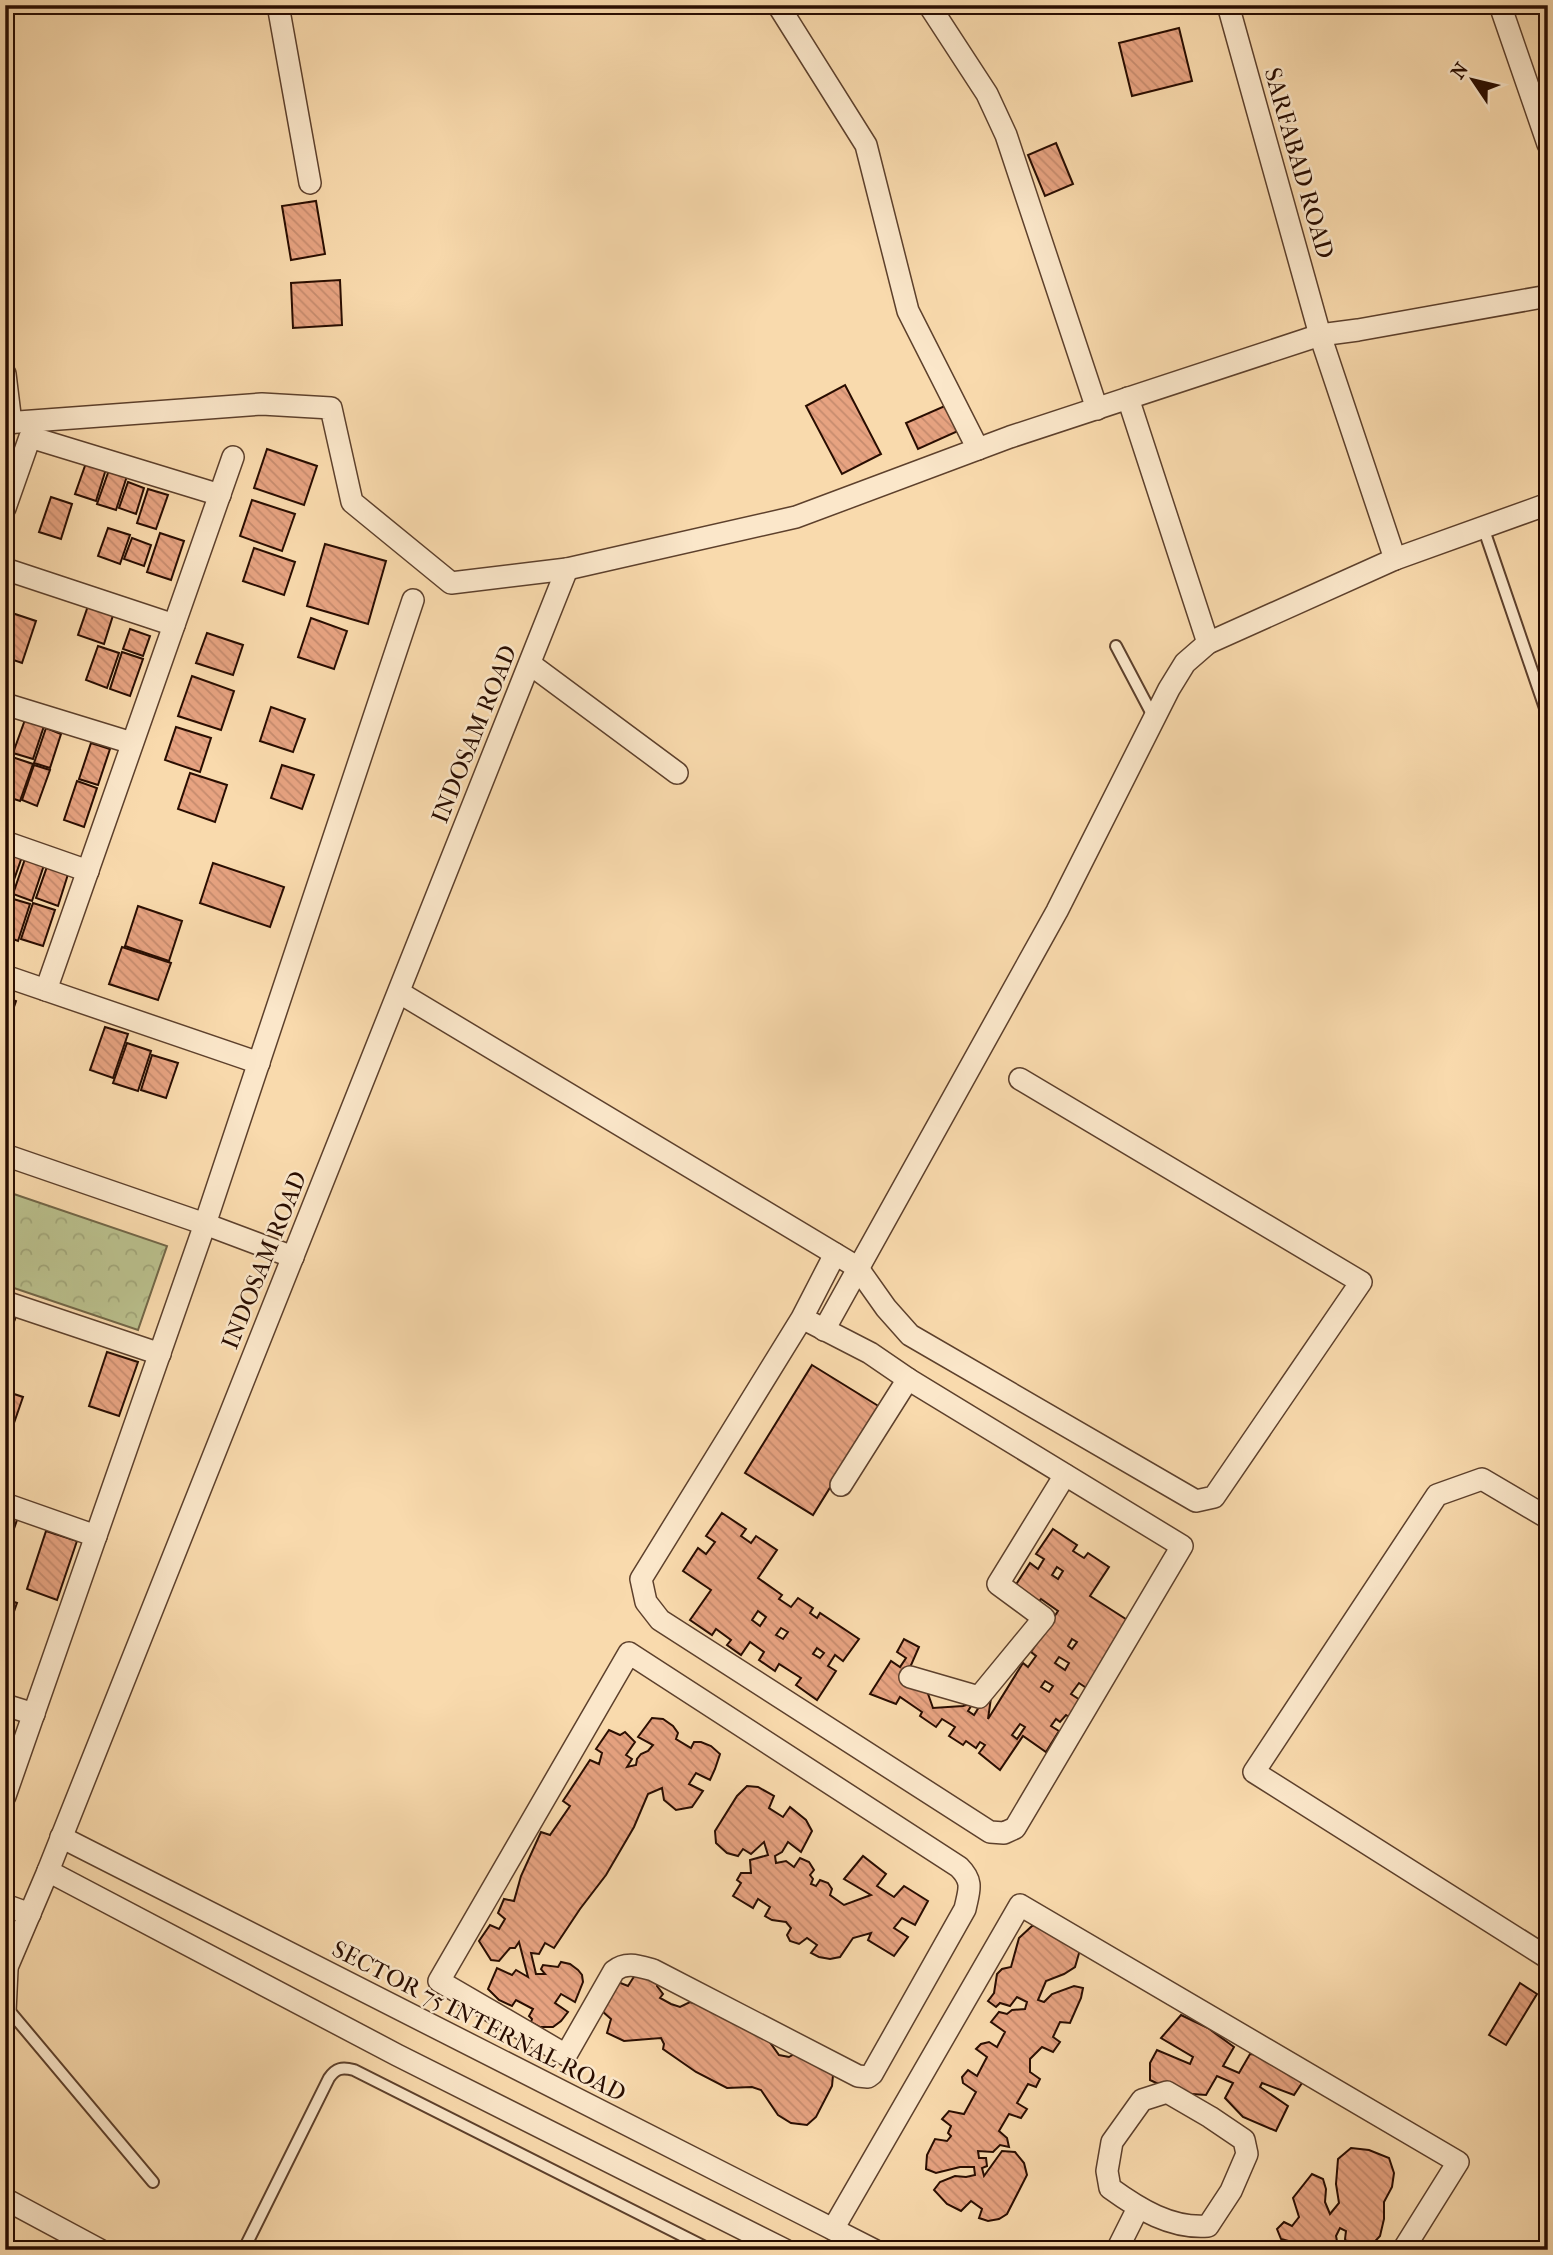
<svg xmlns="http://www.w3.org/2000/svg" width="1553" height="2255" font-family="'IM FELL French Canon',serif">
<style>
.forest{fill:url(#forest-crowns);stroke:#726647;stroke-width:2}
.building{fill:url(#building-back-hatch);stroke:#290d01;stroke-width:2;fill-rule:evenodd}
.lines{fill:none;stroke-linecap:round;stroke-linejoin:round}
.lane-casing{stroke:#5d402c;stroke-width:14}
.street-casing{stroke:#5d402c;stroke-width:24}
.lane{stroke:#fbe7ca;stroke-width:10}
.street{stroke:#fbe7ca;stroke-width:21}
.labels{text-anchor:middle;stroke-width:5;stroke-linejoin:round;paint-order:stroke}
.street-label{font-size:24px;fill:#290d01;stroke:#fbe7ca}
</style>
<defs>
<pattern id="forest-crowns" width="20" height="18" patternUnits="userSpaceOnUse" patternTransform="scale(1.75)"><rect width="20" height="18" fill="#bac08d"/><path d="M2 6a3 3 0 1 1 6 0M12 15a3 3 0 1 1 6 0" fill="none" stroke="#a0a478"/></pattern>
<pattern id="building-back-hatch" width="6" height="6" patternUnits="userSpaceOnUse" patternTransform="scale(1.75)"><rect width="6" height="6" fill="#e7a381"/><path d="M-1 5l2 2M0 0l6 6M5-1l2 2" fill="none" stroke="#c68b6e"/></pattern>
</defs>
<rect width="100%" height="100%" fill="#f9daad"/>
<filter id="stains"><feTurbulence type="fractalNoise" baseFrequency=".00286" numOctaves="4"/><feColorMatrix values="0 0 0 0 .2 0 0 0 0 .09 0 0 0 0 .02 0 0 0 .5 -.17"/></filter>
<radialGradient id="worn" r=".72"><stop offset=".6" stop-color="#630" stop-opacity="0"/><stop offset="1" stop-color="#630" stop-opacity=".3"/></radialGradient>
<!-- forest -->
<polygon class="forest" points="5,1191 167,1246 138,1330 5,1285"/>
<!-- building -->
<g class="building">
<polygon points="1179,28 1192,81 1132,96 1119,43"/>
<polygon points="1056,143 1073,184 1045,196 1028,155"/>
<polygon points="316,201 325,254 291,260 282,206"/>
<polygon points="340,280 342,325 293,328 291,283"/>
<polygon points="845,385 881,454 842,474 806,406"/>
<polygon points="947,405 958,431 918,449 906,423"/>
<polygon points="267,449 317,466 304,505 254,488"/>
<polygon points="86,463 106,469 96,501 75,494"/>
<polygon points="109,470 127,476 116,510 97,504"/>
<polygon points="128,482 144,488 136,514 119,508"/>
<polygon points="148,489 168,495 156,529 137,523"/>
<polygon points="51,497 72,504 61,539 39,532"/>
<polygon points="252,500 295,514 282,551 240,536"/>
<polygon points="108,528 130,535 120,564 98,556"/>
<polygon points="160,533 184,541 171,580 147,572"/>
<polygon points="132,538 151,545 144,566 124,559"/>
<polygon points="325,544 386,561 368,624 307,606"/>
<polygon points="254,548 295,562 284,595 243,581"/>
<polygon points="90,600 115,609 104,644 78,635"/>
<polygon points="12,613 36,621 22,663 5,657 5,634"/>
<polygon points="311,618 347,631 334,669 298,657"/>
<polygon points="130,629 150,636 143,656 123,649"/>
<polygon points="207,633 243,645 233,675 196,663"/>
<polygon points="98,646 119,653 107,688 86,680"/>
<polygon points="122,652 143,659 130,696 110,689"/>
<polygon points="192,676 234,691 221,730 178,716"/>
<polygon points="271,707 305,719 293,752 260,741"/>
<polygon points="26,717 45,723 33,759 13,753"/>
<polygon points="176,727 211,738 200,772 165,760"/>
<polygon points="46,728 61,734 50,768 34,763"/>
<polygon points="91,743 110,749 98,785 79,779"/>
<polygon points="12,757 33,764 20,801 5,796 5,775"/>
<polygon points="34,765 50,770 37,806 22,800"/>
<polygon points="282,765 314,775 302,809 271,798"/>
<polygon points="190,773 227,785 215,822 178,809"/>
<polygon points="77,781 97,788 84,827 64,820"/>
<polygon points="5,848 24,851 9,894 5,893"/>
<polygon points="27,853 46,859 32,901 13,894"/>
<polygon points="49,861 70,868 58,906 36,898"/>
<polygon points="213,863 284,887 270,927 200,903"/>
<polygon points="10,898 30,904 18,941 5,936 5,911"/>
<polygon points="33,903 55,910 43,946 21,939"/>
<polygon points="138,906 182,921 169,961 125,946"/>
<polygon points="122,947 171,963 158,1000 109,984"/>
<polygon points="5,997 16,1001 5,1033"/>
<polygon points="105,1027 128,1034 113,1078 90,1070"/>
<polygon points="127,1043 151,1051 138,1091 113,1083"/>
<polygon points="152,1055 178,1063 166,1098 141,1090"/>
<polygon points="5,1316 15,1319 5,1347"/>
<polygon points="107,1352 138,1362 119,1416 89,1406"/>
<polygon points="812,1365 880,1407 813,1515 745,1473"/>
<polygon points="5,1391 23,1397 5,1449"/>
<polygon points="5,1512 18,1517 5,1555"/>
<path d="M722 1513 746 1529 741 1536 751 1543 756 1536 777 1550 758 1578 782 1595 779 1599 791 1607 798 1598 813 1608 810 1613 817 1618 820 1613 859 1639 843 1661 835 1655 828 1666 836 1671 817 1700 796 1685 801 1678 779 1664 775 1671 759 1660 764 1652 750 1642 741 1655 727 1645 731 1640 716 1629 712 1635 690 1620 711 1590 683 1571 698 1548 706 1554 715 1542 706 1536ZM758 1611 766 1617 760 1626 752 1620ZM781 1628 788 1632 783 1639 776 1635ZM817 1648 824 1653 820 1658 813 1654Z"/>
<path d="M1053 1529 1077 1545 1073 1551 1084 1558 1088 1553 1109 1567 1090 1596 1132 1623 1088 1689 1079 1683 1071 1694 1080 1700 1069 1717 1066 1715 1060 1722 1056 1719 1051 1726 1059 1731 1046 1752 1023 1736 1000 1770 979 1753 985 1745 980 1742 976 1748 966 1741 963 1745 949 1736 955 1727 942 1719 936 1727 920 1716 922 1712 900 1697 896 1704 870 1694 891 1661 900 1667 906 1658 897 1652 904 1639 919 1647 904 1681 927 1691 933 1708 963 1706 991 1698 988 1719 1023 1663 1028 1667 1036 1656 1031 1652 1058 1611 1041 1599 1036 1605 1013 1589 1030 1563 1038 1569 1044 1559 1036 1554ZM1057 1567 1063 1571 1058 1579 1052 1575ZM1072 1639 1077 1642 1072 1649 1068 1646ZM1059 1657 1069 1663 1065 1670 1055 1663ZM1045 1681 1053 1686 1049 1692 1041 1687ZM973 1703 979 1707 974 1715 968 1711ZM1020 1724 1025 1727 1017 1739 1012 1735Z"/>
<polygon points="46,1531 77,1541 57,1600 27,1589"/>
<polygon points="5,1599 17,1603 5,1637"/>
<polygon points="652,1718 663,1719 673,1726 678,1733 676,1739 691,1748 694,1742 701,1742 711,1746 720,1754 715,1769 710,1780 696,1773 689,1784 703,1791 692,1807 676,1810 664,1800 662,1788 648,1794 634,1827 606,1875 580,1909 554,1948 545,1943 539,1954 531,1953 536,1974 545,1974 541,1969 543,1965 558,1967 561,1962 570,1964 578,1970 582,1975 583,1982 575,2002 561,1994 555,2003 568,2012 561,2021 553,2027 540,2027 531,2022 532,2019 529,2016 533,2009 516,2000 512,2006 499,2000 488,1989 497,1968 512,1975 516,1970 528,1977 519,1942 515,1948 510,1948 499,1961 491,1960 479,1941 490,1925 499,1929 505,1919 498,1913 504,1899 514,1901 521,1876 541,1832 550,1835 570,1806 563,1801 590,1760 599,1764 602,1753 596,1749 609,1730 620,1735 625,1732 635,1742 626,1755 632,1759 627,1767 636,1765 637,1759 641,1754 648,1751 653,1745 638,1737"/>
<polygon points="747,1786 758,1787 774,1796 769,1808 783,1817 790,1807 806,1820 812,1831 801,1852 788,1842 782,1852 775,1856 776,1863 786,1861 794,1867 800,1858 809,1862 814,1870 810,1875 813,1879 811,1884 816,1886 820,1880 828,1883 832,1889 830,1895 844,1905 871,1895 844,1879 863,1856 886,1874 877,1886 894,1897 904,1886 928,1901 915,1925 902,1918 894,1928 908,1937 894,1956 868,1940 871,1933 853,1938 840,1957 830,1959 819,1957 811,1953 817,1945 807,1938 799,1944 790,1941 787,1935 791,1928 786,1922 772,1920 765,1916 770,1907 758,1899 753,1908 733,1896 741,1883 737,1880 741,1873 751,1873 750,1860 768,1855 764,1842 751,1854 743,1849 738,1856 727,1853 716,1843 715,1831 737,1796"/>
<polygon points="1044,1923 1082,1943 1075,1967 1064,1974 1046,1981 1038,2000 1044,2002 1052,1994 1074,1986 1083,1988 1081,1998 1070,2023 1060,2022 1053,2037 1060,2042 1053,2052 1042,2047 1030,2059 1030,2072 1040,2079 1036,2087 1028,2084 1017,2103 1027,2109 1021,2118 1009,2114 999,2131 1007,2138 1009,2147 1000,2145 993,2152 978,2151 979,2158 986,2158 987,2166 982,2168 984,2176 1002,2151 1015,2152 1024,2163 1027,2175 1007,2214 999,2219 988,2221 979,2218 982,2209 971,2201 961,2211 947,2204 934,2190 940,2182 955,2176 966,2177 975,2175 974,2167 960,2167 936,2173 926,2169 927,2155 935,2139 947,2141 951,2136 948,2133 951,2126 942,2119 949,2111 964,2114 976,2092 963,2083 962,2077 968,2070 977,2076 987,2057 976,2049 981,2044 989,2042 997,2047 1005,2032 991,2022 999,2012 1007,2014 1012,2010 1025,2009 1027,2002 1017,1997 1010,2006 1000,2003 996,2007 988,2001 994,1993 997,1974 1002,1969 1011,1967 1019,1938 1032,1926"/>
<polygon points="635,1975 659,1979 657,1986 663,1994 660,1998 671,2004 680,2007 690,2002 713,2008 764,2034 779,2055 789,2057 796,2053 833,2075 832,2086 816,2117 807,2125 791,2123 778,2115 761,2090 752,2087 727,2088 696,2072 663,2049 664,2044 661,2038 624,2041 607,2033 611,2019 602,2011 618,1982 628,1986"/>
<polygon points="1520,1983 1537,1994 1506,2045 1489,2035"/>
<polygon points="1181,2015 1208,2028 1234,2047 1223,2066 1239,2073 1250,2054 1273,2056 1308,2074 1294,2095 1262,2083 1260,2087 1288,2106 1276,2131 1243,2117 1225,2098 1233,2083 1217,2076 1206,2095 1178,2093 1150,2080 1150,2063 1157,2050 1190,2064 1193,2057 1161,2038"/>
<polygon points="1351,2148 1369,2150 1389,2158 1394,2173 1392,2187 1384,2202 1384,2219 1380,2236 1367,2250 1350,2250 1345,2239 1346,2231 1340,2228 1336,2236 1338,2246 1335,2250 1293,2250 1289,2241 1281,2239 1277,2229 1284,2222 1292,2226 1299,2217 1293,2198 1312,2174 1323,2179 1326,2189 1325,2202 1330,2214 1339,2203 1336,2184 1338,2159"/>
</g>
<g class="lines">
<defs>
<g id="lane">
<polyline points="1483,527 1548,717"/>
<polyline points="1116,646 1154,718"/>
<polyline points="7,2008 153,2182"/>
<path d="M248 2250 247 2243 329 2078C336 2068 342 2067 354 2070L711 2250"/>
</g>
<g id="street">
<polyline points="278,5 310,183"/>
<polyline points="778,5 866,145 908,311 978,449"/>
<polyline points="929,5 987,94 1006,135 1097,409"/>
<polyline points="1228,5 1320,335 1395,559"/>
<polyline points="1500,5 1548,144"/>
<polyline points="5,374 11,423"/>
<polyline points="1128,398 1208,643"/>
<polyline points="5,423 262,404 331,408 352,502 451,583 567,569 796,517 1010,437 1320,335 1358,330 1548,296"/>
<polyline points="5,508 30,437 220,495"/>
<polyline points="5,569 174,625"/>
<polyline points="530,664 677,773"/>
<polyline points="5,704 132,743"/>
<polyline points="5,842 88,871"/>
<polyline points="5,976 259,1063"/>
<polyline points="46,990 233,457"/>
<polyline points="400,993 857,1267 886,1308 910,1335 1196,1501 1214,1497 1361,1282 1020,1079"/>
<polyline points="5,1155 205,1224 293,1257"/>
<polyline points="5,1302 160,1354"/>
<polyline points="802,1318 870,1353 908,1379 1182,1546 1015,1828 1004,1833 990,1832 660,1620 646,1602 641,1579 802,1318 835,1254"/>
<polyline points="824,1330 1057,911 1169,689 1185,663 1208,643 1395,559 1548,504"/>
<polyline points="841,1485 908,1379"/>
<polyline points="5,1504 96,1536"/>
<polyline points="1548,1518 1482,1479 1437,1495 1254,1772 1548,1958"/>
<path d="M629 1653 959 1867C974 1882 969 1890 965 1909L872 2074 868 2077 858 2076 653 1970C639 1966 626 1961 614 1971L566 2055 439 1981Z"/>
<polyline points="910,1677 979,1697 1044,1618 998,1584 1065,1475"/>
<polyline points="5,1705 34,1714"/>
<polyline points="5,1796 205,1224 413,600"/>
<polyline points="61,1837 874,2250"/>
<polyline points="48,1871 397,2055 785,2250"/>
<polyline points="5,1905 30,1914"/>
<polyline points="5,1972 48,1871 567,569"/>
<polyline points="5,2012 7,1970"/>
<path d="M1167 2092 1210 2117 1244 2140 1247 2154 1231 2191 1208 2226C1171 2229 1139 2209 1110 2188L1107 2171 1112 2142 1142 2100Z"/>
<polyline points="5,2199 100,2250"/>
<polyline points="833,2229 1020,1905 1458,2162 1403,2250"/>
<polyline points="1117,2250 1138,2208"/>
</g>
</defs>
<!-- lane casing -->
<use href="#lane" class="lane-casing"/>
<!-- street casing -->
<use href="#street" class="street-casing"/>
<!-- lane -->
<use href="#lane" class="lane"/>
<!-- street -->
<use href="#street" class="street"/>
</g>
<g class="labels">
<!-- street labels -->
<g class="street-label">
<text transform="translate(1299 163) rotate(74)" y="8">SARFABAD ROAD</text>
<text transform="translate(474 734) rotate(-68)" y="8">INDOSAM ROAD</text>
<text transform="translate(264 1260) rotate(-68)" y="8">INDOSAM ROAD</text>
<text transform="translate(479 2021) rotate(27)" y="8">SECTOR 75 INTERNAL ROAD</text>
</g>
</g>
<!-- margin -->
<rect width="1553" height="2255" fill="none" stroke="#f9daad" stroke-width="28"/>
<rect x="7" y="7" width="1539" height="2241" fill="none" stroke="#290d01" stroke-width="3.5"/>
<rect x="14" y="14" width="1525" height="2227" fill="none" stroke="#290d01" stroke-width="2"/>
<!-- north arrow -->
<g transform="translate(1473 80) rotate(305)" stroke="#fbe7ca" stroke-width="5" paint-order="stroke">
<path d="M0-5L12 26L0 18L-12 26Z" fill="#290d01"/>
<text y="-10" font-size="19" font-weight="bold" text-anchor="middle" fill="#290d01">N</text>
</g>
<rect width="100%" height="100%" filter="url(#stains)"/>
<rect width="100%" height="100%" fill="url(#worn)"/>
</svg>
